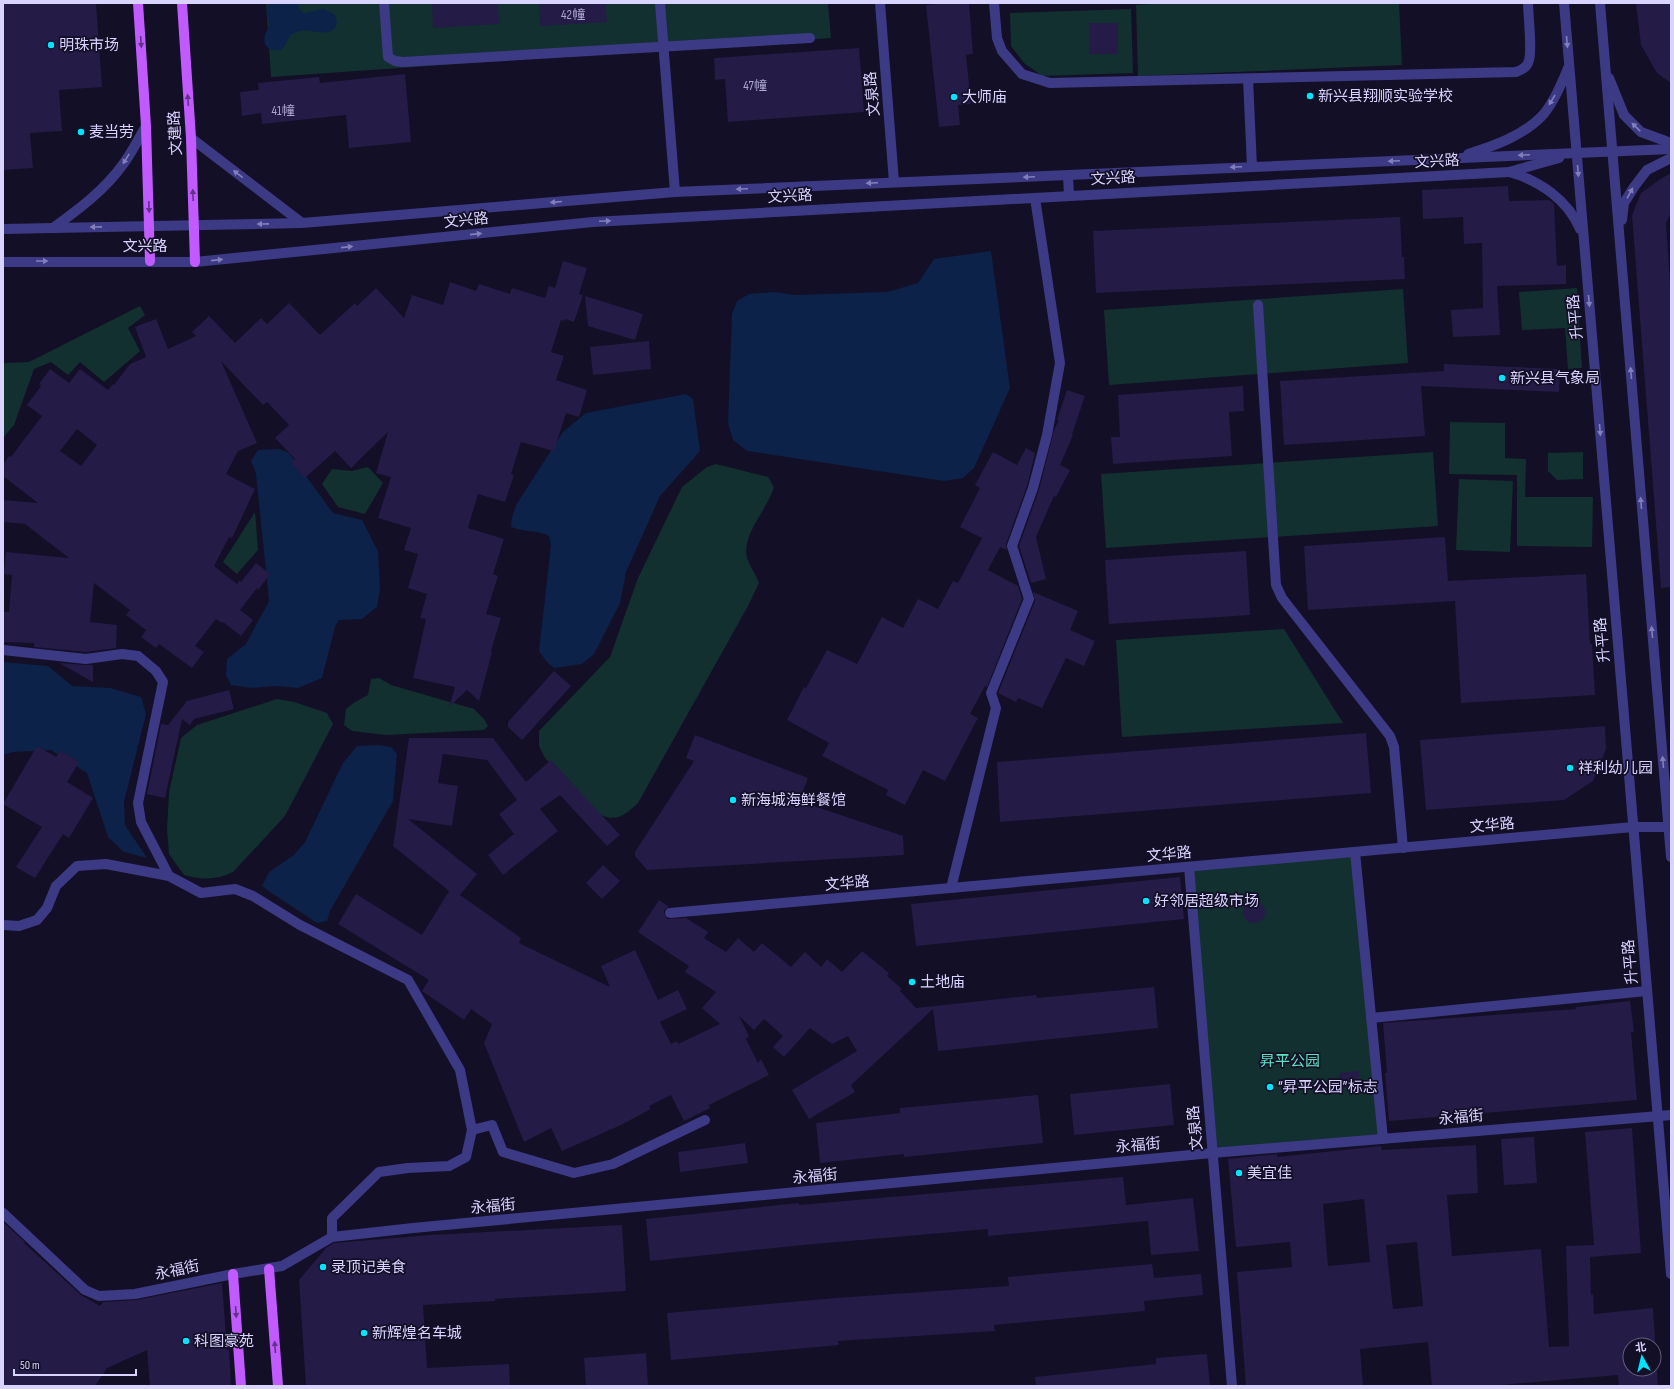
<svg xmlns="http://www.w3.org/2000/svg" width="1674" height="1389" font-family="'Sofia Sans Condensed','Noto Sans SC',sans-serif">
<style>
.green{fill:#12302f}
.water{fill:#0c2248}
.building{fill:#241b47;fill-rule:evenodd}
.lines{fill:none;stroke-linecap:round;stroke-linejoin:round}
.minor{stroke:#3d3a85;stroke-width:10}
.major{stroke:#c25bff;stroke-width:10}
.oneway{fill:#623188}
.oneway2{fill:#837fbc}
.poi-dot{fill:#00e5ff;stroke:#130f26;stroke-width:1.5}
.labels{text-anchor:middle;stroke-width:3.5;stroke-linejoin:round;paint-order:stroke}
.number-label{font-size:13px;fill:#aca6d1}
.poi-label{font-size:15px;fill:#d9d4ff;stroke:#130f26;text-anchor:start}
.street-label{font-size:15px;fill:#d9d4ff;stroke:#130f26}
.park-label{font-size:15px;fill:#5fe0c0;stroke:#130f26}
</style>
<rect width="100%" height="100%" fill="#130f26"/>
<!-- green -->
<g class="green">
<polygon points="266,3 828,3 831,38 271,77"/>
<polygon points="1168,3 1399,3 1402,65 1138,76 1136,5"/>
<polygon points="1131,9 1133,73 1042,76 1024,63 1011,46 1010,13"/>
<polygon points="1577,288 1582,368 1568,369 1565,328 1522,330 1519,292"/>
<polygon points="1403,289 1408,363 1109,385 1104,310"/>
<polygon points="140,306 145,315 128,328 140,351 104,382 80,362 68,375 51,362 34,369 14,425 3,438 3,363 29,362"/>
<polygon points="1450,422 1505,423 1505,458 1526,459 1525,497 1593,497 1592,547 1517,546 1517,475 1449,474"/>
<polygon points="1433,452 1438,526 1106,548 1101,474"/>
<polygon points="1583,452 1583,479 1557,480 1548,471 1548,453"/>
<path d="M716 464 768 477 774 487C768 509 741 535 747 558 750 566 756 575 759 583L748 606 638 803C625 815 616 823 599 814L545 758 539 746V731L610 657 638 578 682 487 707 467Z"/>
<polygon points="368,467 383,483 365,514 338,507 322,484 332,469 352,471"/>
<polygon points="1459,479 1513,481 1510,552 1456,550"/>
<polygon points="255,512 258,550 237,574 223,562"/>
<polygon points="1284,629 1343,723 1122,737 1116,640"/>
<polygon points="379,678 391,685 474,709 484,719 488,726 484,730 386,735 352,731 344,725 346,709 355,702 368,695 371,679"/>
<path d="M277 699 294 702 327 713 333 724 285 816 233 872C216 880 202 880 184 875L169 854 167 829 169 792 181 738 197 725Z"/>
<polygon points="1355,852 1383,1139 1212,1153 1189,867"/>
</g>
<!-- water -->
<g class="water">
<path d="M269 3H298L300 10 304 13 324 9 334 14 337 21 335 28C324 38 313 28 300 31 297 32 294 33 291 35 285 41 287 51 275 50 272 50 269 49 267 47 264 44 264 39 265 35 266 31 270 27 269 24 269 14 264 13 269 3Z"/>
<polygon points="991,251 1010,388 974,468 963,478 944,481 747,451 733,440 728,423 732,314 737,301 749,294 775,292 794,295 887,292 918,283 934,259"/>
<path d="M686 394 693 399 700 451 660 496 626 572 620 603 594 654 582 664 554 668 547 662 539 651 551 545 549 536C538 530 524 532 511 527L512 518 516 505 563 432 586 413Z"/>
<polygon points="279,449 289,453 333,513 362,520 378,551 380,589 377,607 362,619 339,620 335,627 322,678 298,688 277,686 251,688 231,685 226,675 227,659 246,644 269,601 256,474 251,461 258,450"/>
<polygon points="3,662 48,666 72,686 110,688 141,697 146,714 124,802 125,825 147,858 124,852 108,837 87,773 51,750 13,752 3,755"/>
<polygon points="378,745 391,747 397,754 393,801 330,911 327,921 317,923 270,892 262,886 269,872 294,855 305,842 343,763 357,746"/>
</g>
<!-- building -->
<g class="building">
<polygon points="3,3 96,3 102,87 59,90 62,131 30,133 33,168 3,170"/>
<polygon points="432,3 498,3 499,24 433,28"/>
<polygon points="539,3 606,3 607,22 540,26"/>
<polygon points="948,3 969,3 973,54 966,55 971,104 958,105 960,125 939,127 926,5"/>
<polygon points="1636,3 1671,3 1671,83 1657,73 1641,45"/>
<rect x="1089" y="23" width="29" height="31"/>
<polygon points="859,48 864,112 728,122 725,79 715,80 714,58"/>
<polygon points="405,74 411,142 349,148 346,115 262,124 261,113 242,116 240,92 259,90 258,83 319,77 320,83"/>
<polygon points="1671,173 1671,212 1666,223 1671,298 1671,587 1661,588 1632,215 1641,193 1659,180"/>
<polygon points="1508,186 1509,201 1549,200 1554,204 1557,266 1566,265 1566,284 1497,286 1500,335 1453,337 1451,310 1483,308 1482,243 1464,244 1463,217 1423,219 1422,190"/>
<polygon points="1400,217 1402,257 1404,257 1405,279 1096,293 1093,231"/>
<path d="M563 261 587 268 579 294 583 295 574 322 565 319 564 321 561 320 551 352 564 356 556 380 587 390 579 417 566 413 554 451 521 442 511 474 514 475 505 502 478 494 468 528 504 539 493 574 498 576 486 614 501 618 491 651 492 652 479 701 467 690 449 707 455 687 413 678 426 619 420 618 427 594 408 588 418 554 404 550 411 528 378 518 391 477 376 473 388 432 351 468 335 451 305 478 291 463 295 459 275 438 289 425 267 402 263 405 221 361 257 443 238 451 226 474 255 489 232 538 229 537 214 566 237 584 240 580 241 582 256 563 270 574 258 590 257 588 240 610 253 620 241 636 223 622 222 623 216 619 195 646 204 652 192 668 159 644 156 648 141 637 146 630 126 615 130 610 94 583 90 622 117 625 116 648 86 652 34 647V643L3 642V612H9L12 575 4 574 6 552 69 558 25 524 3 522V500L38 503 3 476V465L9 456 11 457 42 416 27 405 41 386 39 384 50 369 69 383 80 369 108 390 113 384 114 385 130 364 146 357 135 327 156 319 168 349 196 336 192 332 209 316 235 343 261 318 267 324 289 303 320 335 355 303 357 306 376 288 404 318 412 295 443 305 450 282 476 291 479 284 510 294 512 288 545 298 549 286 555 288ZM77 429 97 445 81 466 60 451Z"/>
<polygon points="585,296 643,314 635,340 588,326"/>
<polygon points="649,341 651,369 593,375 590,347"/>
<polygon points="1444,364 1560,369 1559,392 1421,386 1425,436 1284,445 1280,381 1444,371"/>
<polygon points="1243,386 1244,411 1229,412 1232,456 1113,464 1111,437 1120,437 1118,395"/>
<polygon points="1067,390 1085,396 1072,434 1073,435 1060,465 1070,470 1056,497 1054,496 1036,537 1046,579 1031,583 1019,546 1039,490 1054,430 1059,420 1057,420"/>
<polygon points="1026,448 1035,453 1027,486 1006,544 1007,550 1000,547 988,570 1018,586 1022,599 987,687 985,686 970,714 978,718 945,781 923,770 905,805 886,795 888,790 822,756 829,743 787,720 804,687 806,688 827,650 857,664 882,617 903,628 918,599 938,609 953,581 958,583 982,538 960,527 980,488 975,485 993,452 1017,465"/>
<polygon points="1445,537 1448,581 1586,574 1590,644 1592,644 1595,695 1461,703 1455,601 1308,610 1304,546"/>
<polygon points="1246,551 1250,615 1109,624 1105,560"/>
<polygon points="1033,592 1078,611 1070,630 1095,641 1084,666 1066,658 1042,708 1018,698 1016,702 998,693 1035,601"/>
<polygon points="59,663 85,665 93,665 93,682"/>
<polygon points="554,671 571,686 522,740 508,727 508,722"/>
<polygon points="229,690 234,709 194,719 190,725 182,719 165,798 147,794 161,724 168,725 187,701"/>
<polygon points="1605,726 1606,749 1593,781 1564,800 1426,810 1420,740"/>
<polygon points="1366,733 1371,793 1000,822 997,762"/>
<polygon points="695,735 808,778 799,801 903,836 904,855 647,870 635,856 635,852 694,761 686,758"/>
<polygon points="409,738 493,738 526,782 551,760 620,835 607,846 560,795 540,809 558,831 503,875 488,855 514,834 499,814 517,800 487,760 443,754 438,783 458,786 452,826 408,819 477,874 460,895 521,938 519,943 610,987 601,966 635,950 658,1000 678,990 687,1009 660,1022 671,1044 677,1041 678,1044 720,1024 702,1008 716,992 685,972 689,966 638,932 659,900 669,907 664,910 664,913 667,919 686,918 708,932 704,938 726,952 738,938 754,952 762,943 791,967 805,952 821,967 827,959 842,972 862,951 889,973 887,976 902,989 900,991 916,1008 1036,995 1037,998 1154,987 1158,1028 938,1051 933,1009 851,1085 855,1092 809,1119 792,1090 857,1051 848,1036 832,1044 810,1028 784,1057 773,1047 783,1036 764,1019 754,1030 739,1016 749,1036 746,1039 758,1063 761,1059 769,1075 709,1105 710,1108 684,1121 671,1095 649,1106 651,1109 621,1125 562,1151 551,1128 524,1142 484,1043 492,1024 471,1009 464,1020 422,991 429,980 338,924 356,894 422,935 449,891 393,846"/>
<polygon points="37,746 56,757 60,751 79,762 67,782 93,798 69,838 63,834 35,878 16,867 42,827 3,804"/>
<polygon points="603,865 620,881 602,899 586,883"/>
<polygon points="1180,877 1184,919 916,946 911,904"/>
<circle cx="1254" cy="912" r="11"/>
<polygon points="1630,1001 1634,1032 1631,1032 1637,1100 1389,1121 1385,1073 1387,1073 1383,1023 1576,1009 1576,1007"/>
<polygon points="1359,1071 1359,1087 1340,1088 1339,1073"/>
<polygon points="1170,1084 1174,1125 1074,1135 1070,1094"/>
<polygon points="1038,1095 1043,1143 904,1157 904,1154 820,1163 816,1123 900,1113 900,1108"/>
<path d="M1632 1128 1641 1253 1590 1257 1591 1295 1593 1294 1594 1314 1653 1308 1658 1386H1619L1618 1375 1489 1386H1432L1428 1342 1360 1349 1363 1386H1246L1237 1272 1292 1267 1290 1242 1236 1247 1228 1159 1277 1154V1157L1381 1146 1382 1150 1476 1145 1478 1193 1447 1195 1452 1256 1541 1249 1549 1347 1569 1346 1566 1246 1594 1245 1585 1132ZM1364 1199 1370 1262 1328 1266 1323 1204ZM1417 1242 1423 1306 1393 1309 1386 1245ZM1630 1345H1654V1369H1630Z"/>
<polygon points="1534,1137 1537,1183 1504,1185 1501,1139"/>
<polygon points="745,1143 748,1163 680,1172 678,1152"/>
<polygon points="1123,1177 1126,1205 1193,1198 1199,1251 1151,1255 1148,1221 988,1236 988,1229 803,1245 650,1261 646,1219 799,1203 799,1205"/>
<polygon points="3,1222 25,1242 24,1243 81,1295 100,1306 103,1302 136,1300 222,1283 227,1350 229,1350 231,1385 150,1386 147,1350 107,1368 95,1386 3,1386"/>
<polygon points="622,1225 626,1291 495,1299 495,1301 423,1305 427,1368 509,1364 510,1386 306,1386 299,1280 326,1248 334,1243 430,1235"/>
<polygon points="1152,1264 1154,1278 1201,1274 1203,1295 1144,1301 1145,1311 994,1325 995,1331 838,1341 839,1345 671,1360 667,1313 836,1298 1009,1286 1008,1277"/>
<polygon points="646,1353 648,1386 586,1386 584,1358"/>
<polygon points="1207,1354 1210,1386 1036,1386 1035,1377 1156,1364 1156,1358"/>
</g>
<g class="lines">
<!-- minor -->
<g class="minor">
<polyline points="384,3 388,57 395,61 403,62 810,38"/>
<polyline points="660,3 675,192"/>
<polyline points="880,3 894,182"/>
<path d="M994 3 997 38 1002 51 1022 74 1050 83 1516 72C1521 70 1526 68 1528 63 1533 54 1528 15 1528 3"/>
<polyline points="1564,3 1671,1274"/>
<polyline points="1600,3 1671,857"/>
<polyline points="1609,78 1624,115 1641,132 1671,143"/>
<polyline points="1248,79 1252,167"/>
<polyline points="191,138 302,223"/>
<path d="M1468 154C1494 146 1522 136 1541 117 1553 105 1562 83 1568 68"/>
<path d="M1509 172C1539 180 1568 200 1580 229"/>
<polyline points="1068,176 1069,196"/>
<polyline points="1622,220 1624,203 1634,187 1647,170 1671,158"/>
<path d="M53 228C79 209 105 190 124 163 132 152 139 138 146 126"/>
<polyline points="3,229 302,223 675,192 1671,149"/>
<polyline points="3,262 195,262 593,222 1509,172 1559,158"/>
<polyline points="1258,305 1276,585 1282,598 1390,736 1394,747 1403,848"/>
<polyline points="3,650 86,659 122,654 138,656 156,671 163,682 138,803 141,822 169,876"/>
<polyline points="1355,852 1383,1139"/>
<polyline points="1189,867 1232,1386"/>
<polyline points="951,888 996,708 991,693 1029,599 1012,546 1033,488 1047,435 1060,363 1035,198"/>
<polyline points="670,913 1633,827 1671,827"/>
<polyline points="3,925 19,926 37,920 47,908 56,886 77,866 106,864 169,876 201,893 235,889 253,896 300,925 408,980 460,1070 472,1130 466,1157 449,1166 408,1168 379,1172 332,1218 332,1237"/>
<polyline points="1371,1018 1647,991"/>
<polyline points="472,1130 492,1125 503,1152 574,1173 613,1164 705,1120"/>
<polyline points="3,1213 85,1290 99,1296 135,1294 233,1274 282,1266 332,1237 413,1228 1212,1153 1671,1115"/>
</g>
<!-- major -->
<g class="major">
<polyline points="138,3 146,126 150,261"/>
<polyline points="182,3 191,138 195,262"/>
<polyline points="269,1269 278,1386"/>
<polyline points="233,1274 241,1386"/>
</g>
</g>
<!-- one-way arrows -->
<defs><path id="oneway-solid" d="M-6-.8H1V-3.2L6.5 0L1 3.2V.8H-6Z"/></defs>
<g class="oneway">
<use href="#oneway-solid" transform="translate(141 42) rotate(86)"/>
<use href="#oneway-solid" transform="translate(188 100) rotate(-94)"/>
<use href="#oneway-solid" transform="translate(193 195) rotate(-92)"/>
<use href="#oneway-solid" transform="translate(149 207) rotate(88)"/>
<use href="#oneway-solid" transform="translate(236 1312) rotate(86)"/>
<use href="#oneway-solid" transform="translate(275 1347) rotate(-94)"/>
</g>
<g class="oneway2">
<use href="#oneway-solid" transform="translate(1567 42) rotate(85)"/>
<use href="#oneway-solid" transform="translate(1552 100) rotate(121)"/>
<use href="#oneway-solid" transform="translate(1636 127) rotate(-136)"/>
<use href="#oneway-solid" transform="translate(1524 155) rotate(178)"/>
<use href="#oneway-solid" transform="translate(126 159) rotate(122)"/>
<use href="#oneway-solid" transform="translate(1394 161) rotate(178)"/>
<use href="#oneway-solid" transform="translate(1236 167) rotate(177)"/>
<use href="#oneway-solid" transform="translate(1578 171) rotate(85)"/>
<use href="#oneway-solid" transform="translate(238 174) rotate(-143)"/>
<use href="#oneway-solid" transform="translate(1029 177) rotate(178)"/>
<use href="#oneway-solid" transform="translate(872 183) rotate(177)"/>
<use href="#oneway-solid" transform="translate(742 189) rotate(177)"/>
<use href="#oneway-solid" transform="translate(1630 193) rotate(-61)"/>
<use href="#oneway-solid" transform="translate(556 202) rotate(175)"/>
<use href="#oneway-solid" transform="translate(605 221) rotate(-3)"/>
<use href="#oneway-solid" transform="translate(263 224) rotate(179)"/>
<use href="#oneway-solid" transform="translate(96 227) rotate(179)"/>
<use href="#oneway-solid" transform="translate(476 234) rotate(-6)"/>
<use href="#oneway-solid" transform="translate(347 247) rotate(-6)"/>
<use href="#oneway-solid" transform="translate(217 260) rotate(-6)"/>
<use href="#oneway-solid" transform="translate(42 261)"/>
<use href="#oneway-solid" transform="translate(1589 301) rotate(85)"/>
<use href="#oneway-solid" transform="translate(1631 373) rotate(-95)"/>
<use href="#oneway-solid" transform="translate(1600 430) rotate(85)"/>
<use href="#oneway-solid" transform="translate(1641 503) rotate(-95)"/>
<use href="#oneway-solid" transform="translate(1652 632) rotate(-95)"/>
<use href="#oneway-solid" transform="translate(1663 762) rotate(-95)"/>
</g>
<!-- markers -->
<g class="poi-dot">
<circle cx="51" cy="45" r="4"/>
<circle cx="1310" cy="96" r="4"/>
<circle cx="954" cy="97" r="4"/>
<circle cx="81" cy="132" r="4"/>
<circle cx="1502" cy="378" r="4"/>
<circle cx="1570" cy="768" r="4"/>
<circle cx="733" cy="800" r="4"/>
<circle cx="1146" cy="901" r="4"/>
<circle cx="912" cy="982" r="4"/>
<circle cx="1270" cy="1087" r="4"/>
<circle cx="1239" cy="1173" r="4"/>
<circle cx="323" cy="1267" r="4"/>
<circle cx="364" cy="1333" r="4"/>
<circle cx="186" cy="1341" r="4"/>
</g>
<g class="labels">
<!-- number labels -->
<g class="number-label">
<text x="573" y="19">42幢</text>
<text x="755" y="90">47幢</text>
<text x="283" y="115">41幢</text>
</g>
<!-- poi labels -->
<g class="poi-label">
<text x="59" y="50">明珠市场</text>
<text x="1318" y="101">新兴县翔顺实验学校</text>
<text x="962" y="102">大师庙</text>
<text x="89" y="137">麦当劳</text>
<text x="1510" y="383">新兴县气象局</text>
<text x="1578" y="773">祥利幼儿园</text>
<text x="741" y="805">新海城海鲜餐馆</text>
<text x="1154" y="906">好邻居超级市场</text>
<text x="920" y="987">土地庙</text>
<text x="1278" y="1092">“昇平公园”标志</text>
<text x="1247" y="1178">美宜佳</text>
<text x="331" y="1272">录顶记美食</text>
<text x="372" y="1338">新辉煌名车城</text>
<text x="194" y="1346">科图豪苑</text>
</g>
<!-- street labels -->
<g class="street-label">
<text transform="translate(872 94) rotate(-95)" y="5">文泉路</text>
<text transform="translate(175 133) rotate(-93)" y="5">文建路</text>
<text transform="translate(1437 161) rotate(-3)" y="5">文兴路</text>
<text transform="translate(1113 178) rotate(-3)" y="5">文兴路</text>
<text transform="translate(790 196) rotate(-3)" y="5">文兴路</text>
<text transform="translate(466 220) rotate(-6)" y="5">文兴路</text>
<text x="145" y="251">文兴路</text>
<text transform="translate(1575 317) rotate(-95)" y="5">升平路</text>
<text transform="translate(1602 640) rotate(-95)" y="5">升平路</text>
<text transform="translate(1492 825) rotate(-5)" y="5">文华路</text>
<text transform="translate(1169 854) rotate(-5)" y="5">文华路</text>
<text transform="translate(847 883) rotate(-5)" y="5">文华路</text>
<text transform="translate(1630 962) rotate(-95)" y="5">升平路</text>
<text transform="translate(1461 1117) rotate(-5)" y="5">永福街</text>
<text transform="translate(1195 1128) rotate(-95)" y="5">文泉路</text>
<text transform="translate(1138 1145) rotate(-5)" y="5">永福街</text>
<text transform="translate(815 1176) rotate(-5)" y="5">永福街</text>
<text transform="translate(493 1206) rotate(-5)" y="5">永福街</text>
<text transform="translate(177 1270) rotate(-12)" y="5">永福街</text>
</g>
<!-- park labels -->
<g class="park-label">
<text x="1290" y="1066">昇平公园</text>
</g>
</g>
<!-- border -->
<rect width="1674" height="1389" fill="none" stroke="#d9d4ff" stroke-width="8"/>
<!-- north arrow -->
<g transform="translate(1642 1357) rotate(352)"><circle r="19" fill="#130f26" stroke="#625e7d"/>
<path d="M0-3L7 15L0 10L-7 15Z" fill="#00e5ff"/>
<text y="-6" font-size="11" font-weight="bold" text-anchor="middle" fill="#d9d4ff">北</text>
</g>
<!-- scale -->
<path d="M14 1369v6h122v-6" fill="none" stroke="#d9d4ff" stroke-width="2"/>
<text x="20" y="1369" font-size="12" fill="#d9d4ff" stroke="#130f26" stroke-width="3" paint-order="stroke">50 m</text>
</svg>
